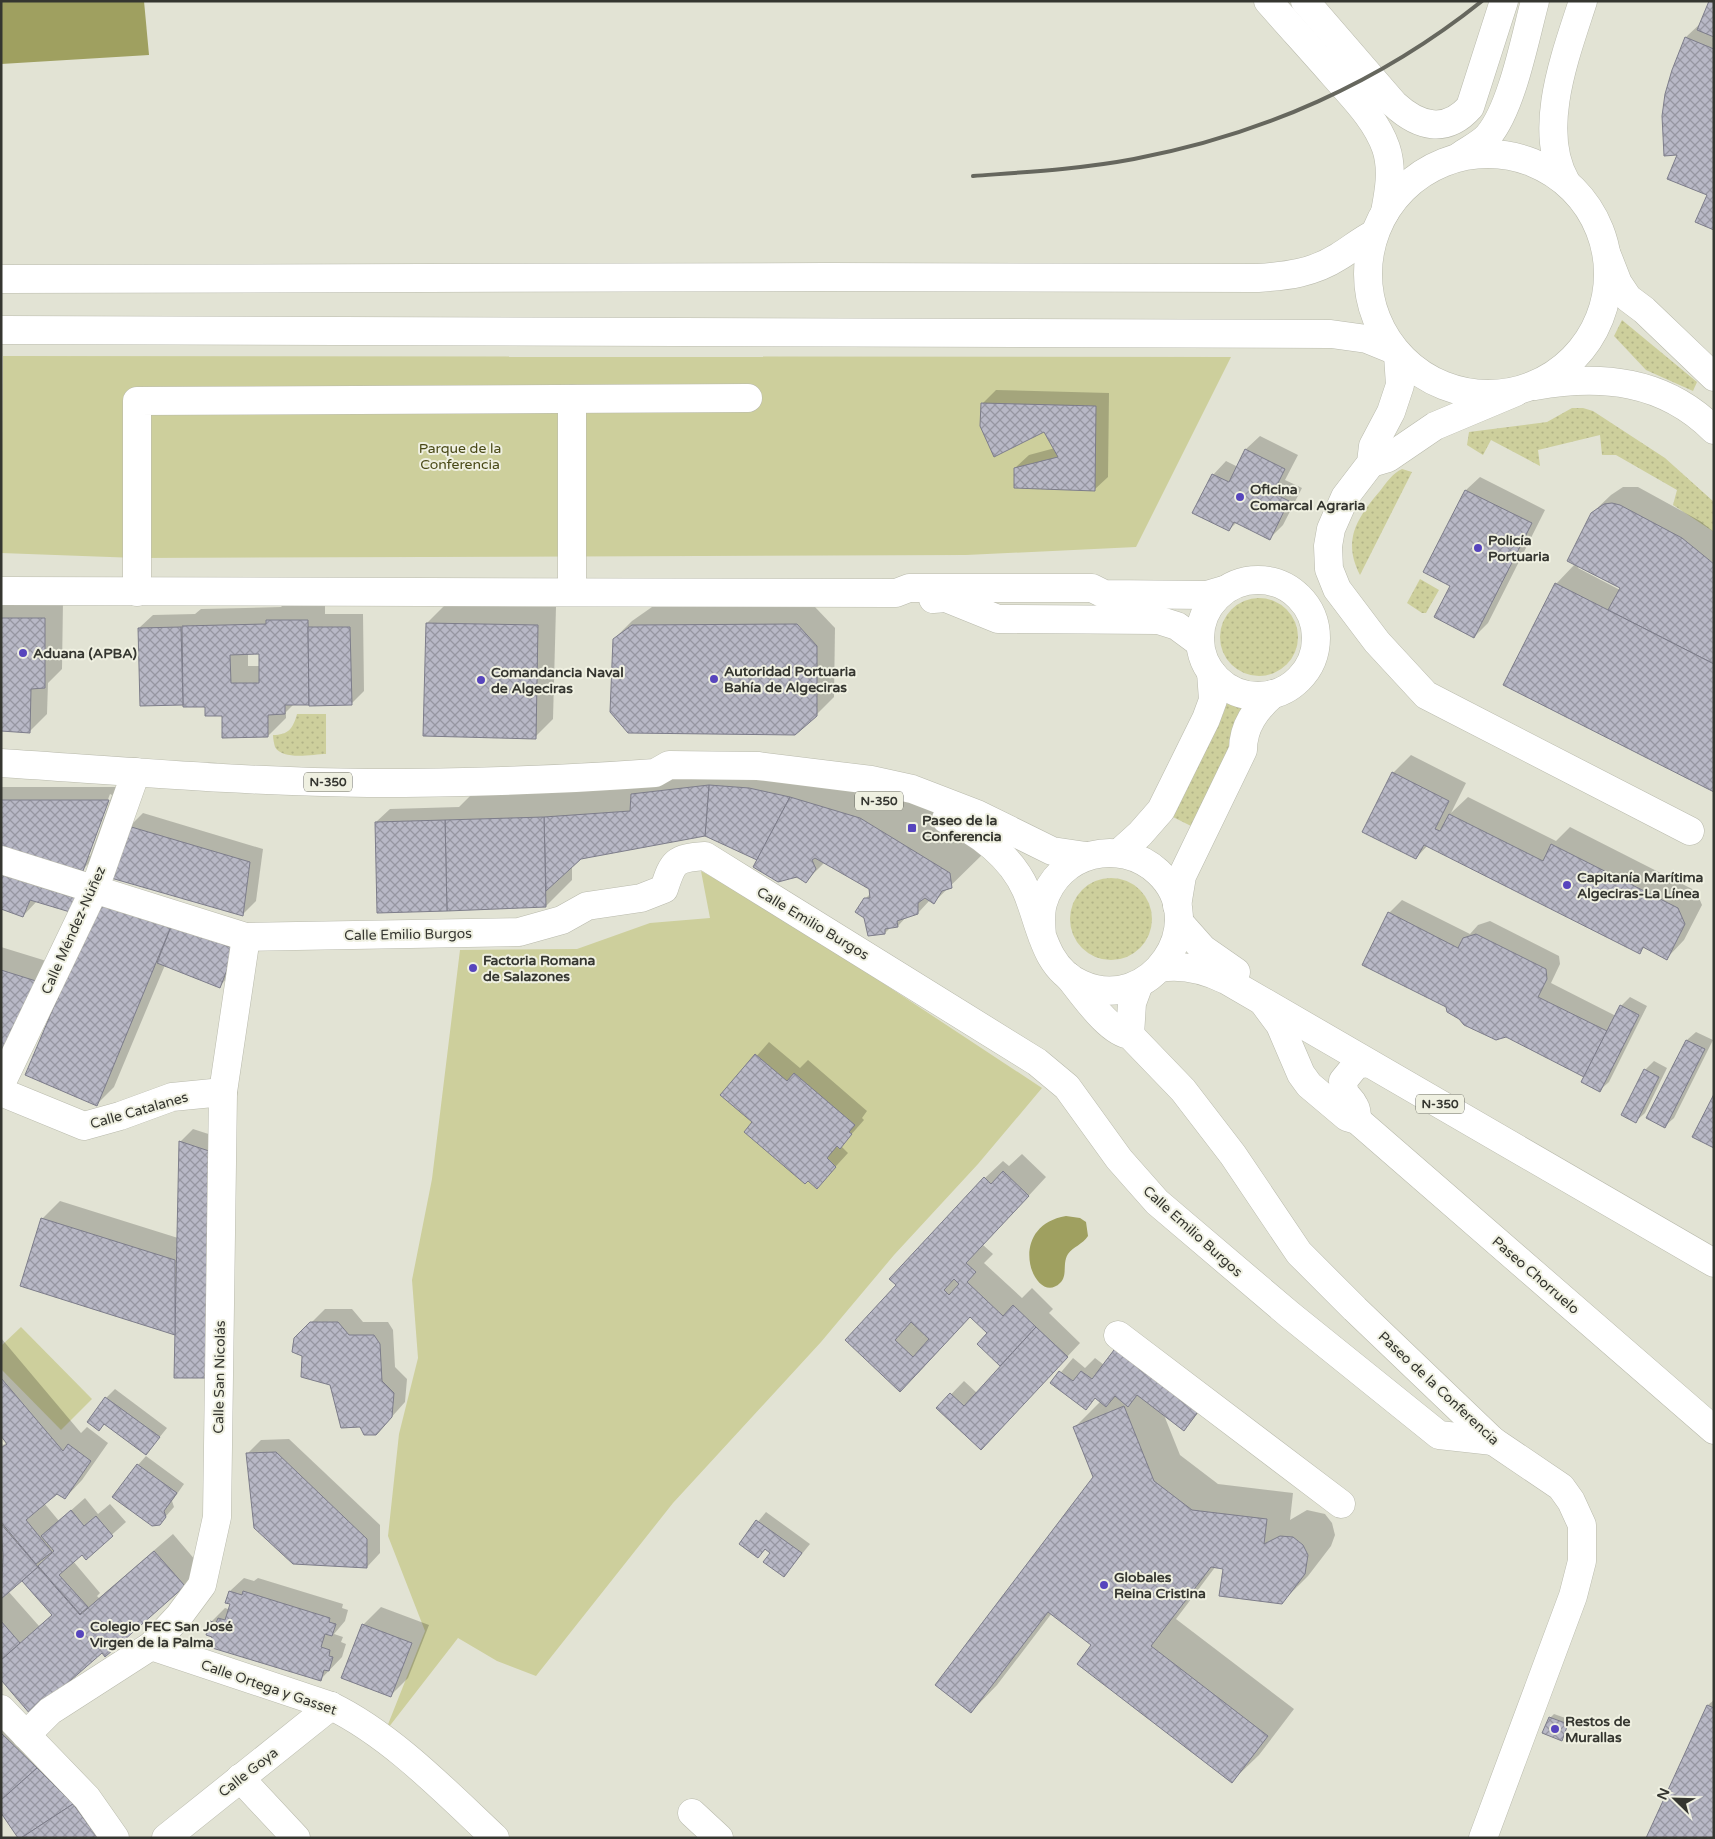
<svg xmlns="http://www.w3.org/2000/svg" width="1715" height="1839" font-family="'Varela Round',sans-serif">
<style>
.grass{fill:url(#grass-dots)}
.park{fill:#cdcf9c}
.water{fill:#9fa060}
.shadow{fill:#0003;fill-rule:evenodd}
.building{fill:url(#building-cross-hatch);stroke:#7d7d8a;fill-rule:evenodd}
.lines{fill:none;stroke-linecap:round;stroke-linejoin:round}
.minor-casing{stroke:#b9baac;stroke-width:29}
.major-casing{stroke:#b9baac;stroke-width:29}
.highway-casing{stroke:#b9baac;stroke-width:29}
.minor{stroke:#fff;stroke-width:28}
.major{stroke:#fff;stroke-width:28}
.highway{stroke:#fff;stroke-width:28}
.rail{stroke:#66675e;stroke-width:4}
.poi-dot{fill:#5745bd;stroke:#eff0e1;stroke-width:2}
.labels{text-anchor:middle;stroke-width:4;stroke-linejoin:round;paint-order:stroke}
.shield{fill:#eff0e1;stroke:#6d6e65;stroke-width:1}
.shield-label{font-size:12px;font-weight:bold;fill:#353630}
.park-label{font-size:14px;fill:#494917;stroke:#eff0e1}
.poi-label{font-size:14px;font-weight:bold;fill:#353630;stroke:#eff0e1;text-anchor:start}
.street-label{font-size:14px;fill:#353630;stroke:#eff0e1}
</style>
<defs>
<pattern id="grass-dots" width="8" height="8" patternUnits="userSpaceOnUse" patternTransform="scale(1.25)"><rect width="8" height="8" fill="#cdcf9c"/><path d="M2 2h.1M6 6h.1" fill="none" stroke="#b1b287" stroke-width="1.8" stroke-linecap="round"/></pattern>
<pattern id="building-cross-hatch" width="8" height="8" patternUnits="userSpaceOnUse" patternTransform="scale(1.25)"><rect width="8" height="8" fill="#b8b8c6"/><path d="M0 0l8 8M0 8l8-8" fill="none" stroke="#9696a1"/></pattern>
</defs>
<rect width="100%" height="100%" fill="#e2e3d4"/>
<!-- grass -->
<g class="grass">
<polygon points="1622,320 1697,382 1693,391 1646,370 1614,336"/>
<polygon points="1572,408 1583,408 1593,411 1665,458 1714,502 1714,532 1673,505 1677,490 1616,455 1602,455 1600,435 1538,450 1540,466 1491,440 1483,455 1467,445 1469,432 1547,422"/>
<path d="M1402 469 1412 472 1360 575C1342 540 1357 518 1380 491 1386 483 1393 473 1402 469Z"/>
<polygon points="1420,579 1439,590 1426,613 1422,613 1407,603"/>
<circle cx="1259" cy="637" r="39"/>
<polygon points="1226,700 1234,704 1249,707 1191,826 1173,817 1224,712"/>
<path d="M297 714H326V754C313 754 283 761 275 747 274 744 273 738 273 735 288 735 293 729 297 714Z"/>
<circle cx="1111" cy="919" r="41"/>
</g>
<!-- park -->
<g class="park">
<polygon points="3,356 1231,357 1136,547 966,555 137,558 1,553"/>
<polygon points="701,871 766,906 1042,1088 978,1164 894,1255 821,1342 673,1503 536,1676 497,1661 458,1638 385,1732 425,1631 388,1536 399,1434 418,1358 412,1280 432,1179 460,950 577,949 650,923 710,918"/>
<polygon points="21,1327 92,1399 61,1430 1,1369 1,1346"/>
</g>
<!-- water -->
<g class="water">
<polygon points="1,1 144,1 149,55 1,64"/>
<path d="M1066 1216 1080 1218 1086 1222 1088 1236C1083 1244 1073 1247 1068 1254 1062 1263 1068 1276 1060 1283 1035 1308 1003 1227 1066 1216Z"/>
</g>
<!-- shadow -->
<g class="shadow">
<polygon points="1714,1 1714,228 1708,194 1679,153 1673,70 1686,37 1702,22"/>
<polygon points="996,390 1109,393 1108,477 1094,490 1015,468 1029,455 1055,448 1045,430 982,404"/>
<polygon points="1260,436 1298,455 1285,480 1302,488 1283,525 1270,538 1237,522 1229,530 1213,475 1226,461 1238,467 1246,449"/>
<polygon points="1480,477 1545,510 1488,623 1474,637 1451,585 1425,572 1466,490"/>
<path d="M1623 487H1638L1700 521 1714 532V791L1556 584 1575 564 1592 513 1611 495ZM1579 566 1621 587 1620 590 1578 568Z"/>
<polygon points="1,600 63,601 62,669 48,683 47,714 29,732 1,730"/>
<path d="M325 602V614H363L364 691 351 704H294L286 712V718L268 736 206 706 184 702 182 704 139 628 153 615 195 614 201 609 281 607 285 603ZM248 653H260V666H248Z"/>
<polygon points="445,605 556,607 553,719 535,737 427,623"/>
<polygon points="652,607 815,607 835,628 834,697 816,715 614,639 632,621"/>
<polygon points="1411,755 1466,783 1451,813 1468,797 1556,841 1570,827 1696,891 1702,905 1684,940 1667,958 1645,947 1639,952 1428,845 1416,858 1393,773"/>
<polygon points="659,768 897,781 988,849 933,903 930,900 918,913 907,916 898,926 891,927 885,933 865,899 871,893 870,889 825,862 805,882 706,835 581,858 572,866 572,880 546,906 376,822 390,809 459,807 472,794"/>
<path d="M1 787H121L96 856 82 870 1 847ZM110 794 112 795 90 856H87Z"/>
<polygon points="143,813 263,849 256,901 243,914 129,827"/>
<polygon points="1,857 83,898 37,901 23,916"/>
<polygon points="1402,900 1470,934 1478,925 1490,921 1559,956 1560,964 1551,983 1616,1016 1621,1006 1630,997 1647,1006 1609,1082 1600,1090 1586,1076 1447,1007 1389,913"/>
<polygon points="100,901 243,940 228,977 220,986 165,965 114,1087 96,1105"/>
<polygon points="1,947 53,963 1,1064"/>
<polygon points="1696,1032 1713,1040 1674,1118 1665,1126 1648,1118 1687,1040"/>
<polygon points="769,1042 800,1068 808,1060 867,1111 862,1118 864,1120 841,1146 848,1153 817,1187 753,1122 722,1095"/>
<polygon points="1654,1061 1667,1068 1645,1113 1636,1121 1645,1070"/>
<polygon points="193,1129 227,1140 174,1333 42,1219 60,1201 178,1238 180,1142"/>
<polygon points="1022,1154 1046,1177 983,1245 993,1254 984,1263 1022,1298 1032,1288 1053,1309 1049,1313 1080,1343 994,1435 938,1408 964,1381 977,1393 1011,1356 971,1316 918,1373 846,1340 898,1285 985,1178 1003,1161 1009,1166"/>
<polygon points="325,1309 352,1309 363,1322 388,1322 393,1330 395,1367 407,1379 405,1402 389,1420 361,1426 331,1384 303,1355 295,1339"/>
<path d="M1 1338 81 1433 87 1427 108 1443 82 1480 65 1498 57 1492 44 1503 59 1521 85 1498 98 1514 110 1504 126 1522 86 1558 82 1553 73 1561 100 1593 97 1596 99 1598 173 1534 202 1568 184 1586 102 1651 1 1660 3 1658 1 1656V1556L3 1555 1 1552V1447L7 1442 1 1434ZM22 1579 53 1614 39 1626 8 1591Z"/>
<polygon points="1073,1358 1085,1368 1095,1358 1104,1365 1213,1395 1184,1430 1164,1415 1180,1455 1218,1484 1293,1493 1290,1520 1307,1510 1325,1514 1332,1523 1335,1535 1331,1546 1308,1576 1281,1603 1224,1567 1216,1566 1176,1619 1294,1709 1259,1755 1232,1781 1093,1645 1052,1613 997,1685 971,1712 1094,1477 1075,1427 1101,1401 1096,1397 1085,1408 1052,1383"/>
<polygon points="115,1389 167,1428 146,1454 105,1424 99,1429 106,1398"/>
<polygon points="289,1439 380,1525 380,1553 367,1567 248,1453 261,1440"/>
<polygon points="146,1456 184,1484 172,1501 174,1507 159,1524 138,1465"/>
<polygon points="766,1512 810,1544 784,1576 772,1553 766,1549 758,1556 740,1543"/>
<polygon points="244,1578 254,1581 258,1578 343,1604 342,1608 348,1610 345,1621 334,1634 343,1637 341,1642 346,1644 342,1657 320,1680 214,1637 211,1622 225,1608 228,1609 231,1607 232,1604 227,1602 230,1591"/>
<polygon points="381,1607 429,1625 408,1678 390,1696 363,1625"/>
<polygon points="1714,1700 1714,1838 1647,1838 1708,1705"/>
<polygon points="1554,1714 1571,1720 1561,1740 1550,1718"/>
<polygon points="12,1725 121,1838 19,1838 1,1813 1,1732"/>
</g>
<!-- building -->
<g class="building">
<polygon points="1709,1 1714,1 1714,37 1697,30"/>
<polygon points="1685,37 1714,49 1714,230 1695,222 1707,195 1667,179 1677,155 1664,156 1662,116 1665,94 1672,70"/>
<polygon points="981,403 1096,406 1095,491 1014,488 1014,468 1058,457 1044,432 994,457 980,426"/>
<polygon points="1245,449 1285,469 1273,493 1289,501 1270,540 1234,522 1229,531 1192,513 1212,474 1229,482"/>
<polygon points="1465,490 1532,523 1474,638 1434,617 1450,586 1423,572"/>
<polygon points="1612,503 1620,505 1682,538 1714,564 1714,664 1608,610 1620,588 1567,561 1591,513 1604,504"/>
<polygon points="1555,583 1714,664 1714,792 1503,685"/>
<polygon points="1,618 45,618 45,688 31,689 30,733 1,731"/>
<path d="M266 620H308L309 705H285V714L268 715V737L222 738V716H205V707H183L182 626 266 624ZM259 654V683H231L230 655Z"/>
<polygon points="426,623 538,625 536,739 423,736"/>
<polygon points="797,624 817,646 817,716 795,735 628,733 610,712 613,639 632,625"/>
<polygon points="181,627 183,705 140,706 138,628"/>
<polygon points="308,627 350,627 352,705 309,706"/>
<polygon points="1392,772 1449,801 1435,829 1440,831 1449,814 1543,861 1551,844 1678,908 1685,924 1667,960 1643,947 1640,954 1424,845 1416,859 1362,832"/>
<polygon points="709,785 749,788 790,797 757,860 705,836"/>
<polygon points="709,785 705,836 581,859 546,891 544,817 630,811 631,794"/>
<polygon points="790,797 860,818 950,873 952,888 942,891 934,904 925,898 918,903 918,914 897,921 898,927 885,929 885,934 868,936 864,918 855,912 864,898 870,898 869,889 815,858 812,860 816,869 806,883 797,877 778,882 753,867"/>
<polygon points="1,800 109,800 83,871 1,849"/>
<polygon points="544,817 546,907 447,911 445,820"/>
<polygon points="445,820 447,911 377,913 375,822"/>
<polygon points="128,826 250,862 243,916 111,878"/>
<polygon points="1,874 75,898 70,912 30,900 23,917 1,909"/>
<polygon points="99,900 172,924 97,1106 25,1075"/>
<polygon points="1388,912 1458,948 1463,938 1476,934 1546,969 1547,979 1538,997 1607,1031 1584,1077 1506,1037 1496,1040 1464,1025 1459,1019 1447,1012 1446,1007 1362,965"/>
<polygon points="172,924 235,949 220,988 157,963"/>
<polygon points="1,970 36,981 1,1058"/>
<polygon points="1620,1005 1639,1015 1600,1092 1581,1082"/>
<polygon points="1686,1040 1705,1049 1665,1128 1646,1118"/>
<polygon points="755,1054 787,1081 794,1073 855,1125 849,1132 852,1134 840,1149 837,1146 827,1158 836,1167 817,1189 808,1181 805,1184 744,1132 752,1122 720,1095"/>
<polygon points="1644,1069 1659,1077 1636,1123 1621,1115"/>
<polygon points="1714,1094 1714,1148 1692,1137"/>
<polygon points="179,1141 215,1153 210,1378 174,1378"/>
<path d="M1003 1171 1029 1196 966 1263 976 1272 967 1282 1003 1316 1013 1305 1036 1327 1000 1366 977 1344 987 1333 970 1317 900 1392 845 1340 896 1285 889 1279 984 1177 991 1184ZM954 1279 959 1284 949 1295 944 1290ZM911 1322 929 1339 913 1357 895 1340Z"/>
<polygon points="41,1218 175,1260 175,1335 20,1286"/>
<polygon points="310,1322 338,1322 349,1335 374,1335 380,1344 382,1381 394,1393 392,1417 376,1435 364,1435 360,1427 341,1428 330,1385 301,1377 302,1356 292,1352 294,1338"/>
<polygon points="1036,1327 1068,1357 981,1450 936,1408 950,1393 964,1406"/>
<polygon points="1117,1346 1200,1409 1184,1431 1137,1395 1128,1407 1115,1396 1106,1407 1095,1398 1086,1410 1050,1383 1059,1371 1073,1381 1081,1371 1092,1379"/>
<polygon points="1,1378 63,1451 68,1444 91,1461 65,1499 57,1494 26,1520 52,1552 36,1564 1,1522 1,1448 7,1444 1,1436"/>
<polygon points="105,1397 160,1437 146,1455 104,1424 99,1431 87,1422"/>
<polygon points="1124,1406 1154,1481 1192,1510 1267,1519 1264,1544 1280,1536 1293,1537 1303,1545 1308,1555 1305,1574 1282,1604 1219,1596 1223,1569 1211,1567 1151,1646 1268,1736 1232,1783 1077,1664 1091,1645 1048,1612 971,1713 935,1685 1093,1477 1073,1427"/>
<polygon points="276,1452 367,1539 367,1568 293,1564 254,1528 246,1453"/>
<polygon points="137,1464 177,1493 164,1511 166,1517 160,1525 152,1526 112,1497"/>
<polygon points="71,1510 84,1526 96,1516 113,1536 86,1560 82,1555 59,1575 88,1607 80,1614 38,1566 54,1551 41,1536"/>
<polygon points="756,1520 802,1553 784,1577 763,1562 770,1553 765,1549 758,1558 739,1544"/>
<polygon points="1,1524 38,1567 1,1599 3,1556"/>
<polygon points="154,1551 185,1586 105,1657 102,1653 31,1715 1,1680 1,1660 52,1615 22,1581 38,1567 80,1615"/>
<polygon points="229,1591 242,1595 243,1591 330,1618 329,1622 336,1624 332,1636 325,1634 321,1647 330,1650 329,1656 333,1657 329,1671 324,1670 321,1681 209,1647 212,1637 206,1635 210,1621 216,1623 218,1618 225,1620 230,1604 225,1603"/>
<polygon points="1,1621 20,1643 2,1659 1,1658"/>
<polygon points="362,1624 412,1643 391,1697 341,1678"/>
<polygon points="1707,1705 1714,1708 1714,1838 1646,1838"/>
<polygon points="1549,1717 1568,1724 1562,1741 1542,1733"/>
<polygon points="1,1733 37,1768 1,1800"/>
<polygon points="37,1768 73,1804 21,1838 18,1838 1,1813 1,1800"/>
<polygon points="73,1804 98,1838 21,1838"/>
</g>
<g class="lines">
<defs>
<g id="minor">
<path d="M1268 1C1289 25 1311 49 1332 73 1352 96 1376 119 1386 148 1393 169 1389 191 1385 212"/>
<path d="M1305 1 1394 104C1419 127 1446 134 1470 107L1504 1"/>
<polyline points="1398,355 1400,385 1391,412 1373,446 1371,463 1345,497 1331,529 1328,546 1329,569 1337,589 1377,642 1426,695 1690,831"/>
<polyline points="572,399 572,591"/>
<polyline points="1371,463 1388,458 1435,426 1516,392"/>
<circle cx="1258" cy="638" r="58"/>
<polyline points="1,591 896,593 909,588 1092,588 1104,594 1207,595 1224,590"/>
<polyline points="137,592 137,401 748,398"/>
<polyline points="933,599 946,598 998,619 1158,620 1177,626 1200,643"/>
<polyline points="1119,853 1140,834 1161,810 1206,719 1213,700 1211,672"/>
<path d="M1 860 246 937 519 932 562 920 587 906 641 898 664 889C673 861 675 858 705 856L1037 1062 1067 1087 1119 1159 1157 1202 1290 1315 1439 1435 1493 1441"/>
<path d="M1177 906 1182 876 1243 750C1243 726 1256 709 1273 694"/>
<path d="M1069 977C1083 994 1109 1033 1130 1035L1183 1090 1233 1155 1299 1253 1355 1309 1493 1441 1561 1487 1571 1501 1582 1525V1561L1573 1596 1483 1838"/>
<polyline points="1263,1002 1280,1025 1301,1074 1309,1085 1347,1117 1357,1120 1714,1430"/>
<polyline points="1130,1035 1132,1003 1139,984"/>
<polyline points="1,1084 95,888 136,772"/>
<polyline points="1,1092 84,1126 120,1116 172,1097 223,1092"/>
<path d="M1357 1120C1357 1116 1357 1110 1355 1107 1349 1094 1344 1100 1343 1081L1356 1065 1368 1063"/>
<polyline points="1118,1335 1341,1504"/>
<path d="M151 1646 331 1706C391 1735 446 1792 495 1838"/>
<polyline points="1,1709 87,1798 115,1838"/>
<polyline points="26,1735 50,1711 151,1646 179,1616 202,1585 217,1517 223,1092 246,937"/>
<polyline points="240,1778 296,1838"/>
<polyline points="692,1813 719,1838"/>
<polyline points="166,1838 331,1706"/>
</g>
<g id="major">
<circle cx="1488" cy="274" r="120"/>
<path d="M1460 156C1468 150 1481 144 1488 136 1512 108 1525 38 1535 1"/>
<path d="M1566 182C1536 130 1566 54 1583 1"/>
<path d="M1 279 827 277 1258 278C1287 276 1313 273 1338 257 1350 250 1360 241 1374 234"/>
<polyline points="1,330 1331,334 1367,339 1394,350"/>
</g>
<g id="highway">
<polyline points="1607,255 1618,283 1628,298 1644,310 1714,377"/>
<path d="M1535 386C1601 374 1664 380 1714 430"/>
<path d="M1 763C123 771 246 782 368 783 464 783 560 780 655 773L669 765 758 766 871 780 912 789 977 814 1052 851 1086 856"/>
<path d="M946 819C978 830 1012 858 1026 890 1041 924 1043 967 1081 984 1150 1016 1213 923 1158 872 1120 837 1058 852 1043 903 1040 914 1041 925 1042 936"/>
<polyline points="1179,922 1203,949 1236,972"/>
<path d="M1160 968C1184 964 1205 970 1226 980L1714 1263"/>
</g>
</defs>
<!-- minor casing -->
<use href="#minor" class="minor-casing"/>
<!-- major casing -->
<use href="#major" class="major-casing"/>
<!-- highway casing -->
<use href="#highway" class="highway-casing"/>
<!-- minor -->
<use href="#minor" class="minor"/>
<!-- major -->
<use href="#major" class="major"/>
<!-- highway -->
<use href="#highway" class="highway"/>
<!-- rail -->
<path class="rail" d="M973 176C1026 172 1081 169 1134 159 1262 135 1381 82 1482 1"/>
</g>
<!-- markers -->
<g class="poi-dot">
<circle cx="1240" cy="497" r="5"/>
<circle cx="1478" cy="548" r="5"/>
<circle cx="23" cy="653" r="5"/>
<circle cx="714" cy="679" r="5"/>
<circle cx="481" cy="680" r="5"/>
<rect x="907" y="823" width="10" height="10" rx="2.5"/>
<circle cx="1567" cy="885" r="5"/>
<circle cx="473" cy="968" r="5"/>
<circle cx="1104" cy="1585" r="5"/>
<circle cx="80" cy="1634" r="5"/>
<circle cx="1555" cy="1729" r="5"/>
</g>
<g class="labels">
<!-- shield labels -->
<g class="shield">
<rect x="304" y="772.5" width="48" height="19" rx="4"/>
<rect x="855" y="791.5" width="48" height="19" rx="4"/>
<rect x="1416" y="1094.5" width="48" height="19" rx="4"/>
</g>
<g class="shield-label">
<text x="328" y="786">N-350</text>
<text x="879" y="805">N-350</text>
<text x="1440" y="1108">N-350</text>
</g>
<!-- park labels -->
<g class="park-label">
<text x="460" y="453">Parque de la<tspan x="460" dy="16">Conferencia</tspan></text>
</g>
<!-- poi labels -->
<g class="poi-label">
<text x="1250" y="494">Oficina<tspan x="1250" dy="16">Comarcal Agraria</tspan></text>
<text x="1488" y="545">Policía<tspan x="1488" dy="16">Portuaria</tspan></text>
<text x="33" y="658">Aduana (APBA)</text>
<text x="724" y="676">Autoridad Portuaria<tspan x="724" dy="16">Bahía de Algeciras</tspan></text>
<text x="491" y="677">Comandancia Naval<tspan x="491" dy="16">de Algeciras</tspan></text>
<text x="922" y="825">Paseo de la<tspan x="922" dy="16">Conferencia</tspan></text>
<text x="1577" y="882">Capitanía Marítima<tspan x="1577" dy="16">Algeciras-La Línea</tspan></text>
<text x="483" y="965">Factoria Romana<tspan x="483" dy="16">de Salazones</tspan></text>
<text x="1114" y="1582">Globales<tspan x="1114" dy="16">Reina Cristina</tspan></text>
<text x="90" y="1631">Colegio FEC San José<tspan x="90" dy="16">Virgen de la Palma</tspan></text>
<text x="1565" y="1726">Restos de<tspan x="1565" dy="16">Murallas</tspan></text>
</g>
<!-- street labels -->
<g class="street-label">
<text transform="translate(813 923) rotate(31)" y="5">Calle Emilio Burgos</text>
<text transform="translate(73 930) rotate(-66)" y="5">Calle Méndez-Núñez</text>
<text transform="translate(408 934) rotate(-1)" y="5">Calle Emilio Burgos</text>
<text transform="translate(139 1110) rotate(-16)" y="5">Calle Catalanes</text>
<text transform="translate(1193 1231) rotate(42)" y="5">Calle Emilio Burgos</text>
<text transform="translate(1536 1275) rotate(41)" y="5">Paseo Chorruelo</text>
<text transform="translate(219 1377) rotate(-89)" y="5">Calle San Nicolás</text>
<text transform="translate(1439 1388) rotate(43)" y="5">Paseo de la Conferencia</text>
<text transform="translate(269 1687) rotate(19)" y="5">Calle Ortega y Gasset</text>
<text transform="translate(248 1772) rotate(-38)" y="5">Calle Goya</text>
</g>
</g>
<!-- border -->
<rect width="1715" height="1839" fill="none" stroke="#353630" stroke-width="5"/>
<!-- north arrow -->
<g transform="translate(1675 1799) rotate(293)" stroke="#eff0e1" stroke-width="4" paint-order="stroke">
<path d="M0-4L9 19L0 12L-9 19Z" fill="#353630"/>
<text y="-8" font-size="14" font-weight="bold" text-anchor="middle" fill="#353630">N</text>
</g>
</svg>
